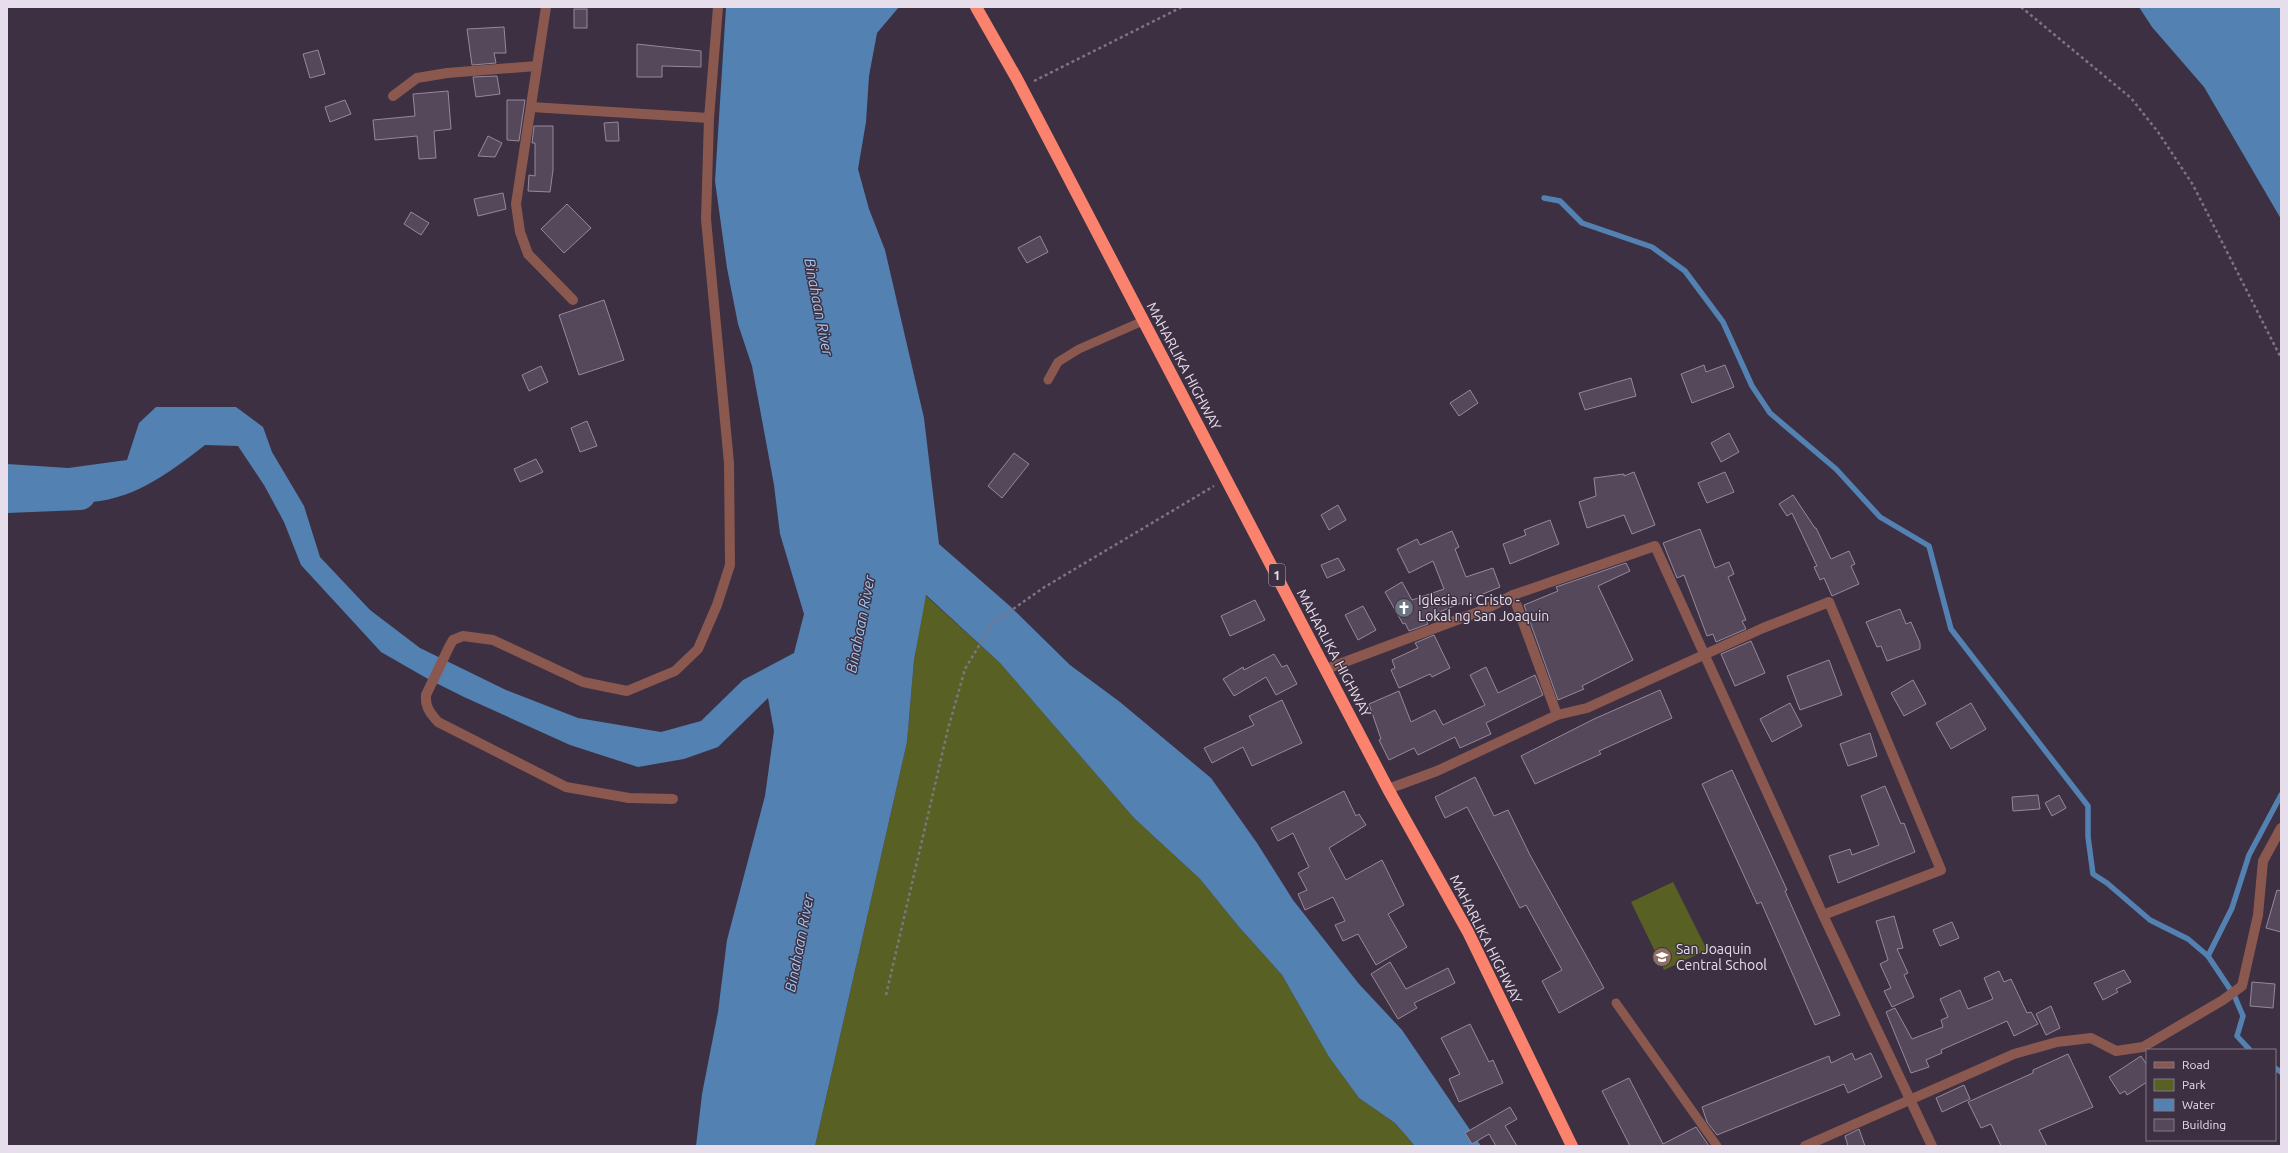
<svg xmlns="http://www.w3.org/2000/svg" width="2288" height="1153" viewBox="0 0 2288 1153" font-family="Ubuntu,sans-serif">
  <style>
    .green { fill: #596024 }
    .water { fill: #5281b2 }
    .lines { fill: none; stroke-linecap: round; stroke-linejoin: round }
    .stream { stroke: #5281b2; stroke-width: 5.5 }
    .river { stroke: #5281b2; stroke-width: 32 }
    .building { fill: #56485b; stroke: #97889d }
    .path { stroke: #7f7483; stroke-width: 2.5; stroke-dasharray: 3 3; stroke-linecap: butt }
    .lane { stroke: #8a584f; stroke-width: 9 }
    .street { stroke: #8a584f; stroke-width: 10 }
    .highway { stroke: #fb826c; stroke-width: 12 }
    .labels { text-anchor: middle; dominant-baseline: central; stroke-width: 3; stroke-linejoin: round; paint-order: stroke }
    .shield { fill: #3d3042; stroke: #b3aab8; stroke-width: 1 }
    .shield-label { font-size: 13px; font-weight: bold; fill: #e6deea }
    .street-label { font-size: 14px; fill: #e6deea; stroke: #3d3042 }
    .poi-label { font-size: 14px; fill: #e6deea; stroke: #3d3042; text-anchor: start }
    .water-label { font-size: 15px; font-style: italic; fill: #a1c8f2; stroke: #3d3042 }
  </style>
  <rect width="100%" height="100%" fill="#3d3042"/>
  <g class="green">
    <path d="M925,595l75,68 134,155 66,61 39,48 43,48 47,82 30,41 36,25 20,23h-600l92,-404 7,-82z"/>
    <path d="M1673,882l34,68 -43,20 -33,-68z"/>
  </g>
  <g class="water">
    <path d="M726,7h173l-22,26 -8,43 -3,46 -8,47 11,40 16,41 39,168 15,126 72,63 59,58 50,37 91,76 46,65 36,57 66,84 43,46 79,116h-66l-20,-23 -36,-25 -30,-41 -47,-82 -43,-48 -39,-48 -66,-61 -134,-155 -74,-68 -12,65 -7,82 -92,404h-119l6,-52 16,-82 9,-72 38,-144 9,-65 -6,-33 -50,49 -34,12 -46,8 -68,-22 -106,-48 -36,-18 -47,-27 -80,-87 -17,-43 -20,-37 -26,-39 -33,-1c-38,30 -80,61 -131,57 -13,-1 -26,-6 -39,-7 -9,-1 -19,0 -28,0v-31l61,4 59,-8 12,-37 17,-16h80l27,20 9,25 32,54 16,51 50,53 50,38 86,42 72,28 83,14 40,-11 42,-41 51,-27 10,-39 -24,-80 -6,-49 -22,-119 -14,-42 -11,-56 -12,-87z"/>
    <path d="M2139,7h142v212l-77,-132 -52,-60z"/>
  </g>
  <g class="lines">
    <g class="stream">
      <path d="M1544,198l16,3 22,22 70,24 33,24 38,51 29,64 18,27 66,56 44,48 49,29 22,83 137,177v31l5,37 14,9 43,37 38,19 20,17 26,39 9,21 -6,20 13,14"/>
      <path d="M2208,956l24,-48 17,-53 32,-60"/>
      <path d="M2275,1068l6,4"/>
    </g>
    <path class="river" d="M7,497l73,-3"/>
  </g>
  <g class="building">
    <rect x="574" y="9" width="13" height="19"/>
    <path d="M504,27l2,26h-12l2,10 -24,2 -5,-36z"/>
    <path d="M637,44l64,7v16l-39,-1v11h-25z"/>
    <path d="M318,50l7,24 -15,4 -7,-24z"/>
    <path d="M497,76l3,18 -24,3 -3,-20z"/>
    <path d="M448,91l3,38 -17,2 2,27 -17,1 -2,-23 -42,4 -2,-20 42,-4 -2,-22z"/>
    <path d="M345,100l6,14 -21,8 -5,-15z"/>
    <path d="M507,100h18l-6,41 -12,-1z"/>
    <path d="M618,122l1,19h-13l-2,-18z"/>
    <path d="M534,126h19v44l-3,22 -22,-1 1,-16 6,1v-33h-3z"/>
    <path d="M488,136l14,7 -7,14 -17,-1z"/>
    <path d="M503,193l3,16 -28,7 -4,-17z"/>
    <path d="M567,204l24,24 -27,25 -23,-24z"/>
    <path d="M411,212l18,11 -8,12 -17,-11z"/>
    <path d="M1040,236l8,16 -21,11 -9,-15z"/>
    <path d="M604,300l20,60 -45,15 -20,-60z"/>
    <path d="M1704,365l2,7 19,-7 9,22 -42,16 -11,-29z"/>
    <path d="M541,366l7,16 -19,9 -7,-16z"/>
    <path d="M1631,378l5,18 -51,14 -6,-17z"/>
    <path d="M1470,390l8,13 -19,13 -9,-13z"/>
    <path d="M587,421l10,25 -17,6 -9,-24z"/>
    <path d="M1729,433l10,19 -18,10 -10,-19z"/>
    <path d="M1014,453l15,11 -27,34 -14,-12z"/>
    <path d="M536,459l7,13 -23,10 -6,-13z"/>
    <path d="M1634,472l21,53 -23,9 -8,-19 -37,13 -8,-26 17,-6 -2,-18 30,-4v2z"/>
    <path d="M1725,472l9,20 -27,11 -9,-20z"/>
    <path d="M1793,495l22,33h1l15,31 18,-8 6,13 -4,2 8,18 -27,12 -8,-18 -4,2 -6,-13 3,-1 -25,-53 -5,3 -8,-12z"/>
    <path d="M1338,505l8,15 -17,10 -8,-15z"/>
    <path d="M1550,520l9,24 -49,20 -7,-20 23,-9 -2,-5z"/>
    <path d="M1700,529l15,39 14,-6 5,12 -6,3 18,43 -4,1 4,8 -30,13 -3,-8 -6,2 -23,-61 -7,3 -14,-35z"/>
    <path d="M1452,531l7,16 -4,2 11,28 27,-9 7,19 -75,31 3,6 -19,7 -4,-8 -2,1 -18,-32 17,-10 10,18 32,-11 -11,-28 -24,12 -12,-24 20,-10 3,6z"/>
    <path d="M1338,558l7,12 -18,8 -6,-13z"/>
    <path d="M1626,563l4,8 -32,15 35,74 -51,26 2,3 -26,11 -34,-95 34,-14 -2,-4z"/>
    <path d="M1255,600l10,20 -35,16 -9,-20z"/>
    <path d="M1363,606l13,24 -18,10 -13,-25z"/>
    <path d="M1900,609l6,15 5,-2 9,21v6l-33,12 -6,-15 -4,1 -11,-25z"/>
    <path d="M1434,635l16,33 -18,9 -2,-3 -31,14 -8,-18 4,-2 -3,-8 26,-12 -3,-5z"/>
    <path d="M1751,641l14,32 -30,13 -14,-32z"/>
    <path d="M1274,654l8,13 5,-2 10,19 -21,11 -10,-18 -32,19 -11,-17 20,-12 1,3z"/>
    <path d="M1829,660l13,35 -42,15 -13,-34z"/>
    <path d="M1486,667l12,26 37,-18 8,20 -57,28 5,11 -31,14 -5,-11 -37,18 -4,-7 -25,12 -10,-20 2,-1 -12,-35 30,-13 12,31 24,-12 8,15 42,-20 -15,-30z"/>
    <path d="M1913,680l13,24 -22,12 -13,-23z"/>
    <path d="M1660,690l12,28 -73,33 2,3 -66,30 -14,-28 73,-37z"/>
    <path d="M1282,700l20,43 -50,23 -9,-19 -31,16 -8,-15 50,-23 -5,-9z"/>
    <path d="M1790,703l12,23 -30,16 -12,-23z"/>
    <path d="M1971,703l15,26 -35,20 -15,-26z"/>
    <path d="M1870,733l7,23 -29,10 -8,-22z"/>
    <path d="M1732,770l55,120 -2,1 55,124 -25,10 -54,-123 -4,2 -55,-120z"/>
    <path d="M1475,777l19,39 14,-6 22,45 74,133 -45,25 -17,-32 20,-11 -36,-65 -6,3 -53,-101 -22,11 -10,-21z"/>
    <path d="M1885,786l16,38 3,-1 11,29 -77,31 -9,-27 21,-7 2,6 27,-10 -18,-49z"/>
    <path d="M1344,791l12,25 3,-2 7,11 -37,23 17,32 36,-20 22,45 -16,9 19,33 -31,18 -18,-31 -15,7 -8,-16 10,-4 -12,-24 -28,13 -7,-16 9,-4 -9,-17 11,-6 -16,-34 -15,8 -7,-13z"/>
    <path d="M2038,795l2,14 -27,2 -1,-14z"/>
    <path d="M2059,795l7,13 -14,8 -7,-13z"/>
    <path d="M2277,890l4,1v41l-15,-4z"/>
    <path d="M1894,916l9,32 -6,1 11,24 -4,2 10,22 -22,10 -8,-16 7,-3 -11,-24 8,-4 -12,-39z"/>
    <path d="M1952,922l7,16 -19,8 -7,-16z"/>
    <path d="M1390,962l16,27 42,-21 7,15 -41,20 3,5 -19,11 -27,-45z"/>
    <path d="M2124,970l7,12 -15,7 2,3 -15,8 -9,-17z"/>
    <path d="M1999,971l5,11 7,-3 16,34 4,-1 7,12 -24,12 -7,-15 -66,29 1,3 -16,7 3,7 -18,6 -25,-61 9,-4 17,31 31,-12 -2,-7 7,-3 -8,-18 20,-9 8,19 25,-10 -9,-21z"/>
    <path d="M2252,982l23,2 -2,24 -23,-2z"/>
    <path d="M2051,1006l9,22 -14,7 -10,-21z"/>
    <path d="M1470,1024l19,38 4,-2 10,23 -44,19 -10,-23 11,-5 -19,-36z"/>
    <path d="M1852,1053l3,7 16,-7 11,24 -34,16 -4,-9 -127,51 -10,-13 -5,-15 127,-51 2,7z"/>
    <path d="M2068,1054l25,53 -54,23 8,16h-46l-10,-22 -10,4 -13,-26 65,-29v-3z"/>
    <path d="M2141,1056l6,9v17l-20,13 -2,-4 -5,3 -11,-17z"/>
    <path d="M1629,1078l34,66 33,-17 13,19h-79l-28,-55z"/>
    <path d="M1964,1085l6,14 -28,13 -6,-14z"/>
    <path d="M1510,1107l7,12 -12,7 12,20h-21l-7,-12 -17,10 -7,-11z"/>
    <path d="M1859,1129l6,17h-17l-3,-10z"/>
  </g>
  <g class="lines">
    <g class="path">
      <path d="M2021,7l110,91 27,34 35,53 88,173"/>
      <path d="M1034,81l148,-74"/>
      <path d="M886,995l62,-266 17,-60 27,-45 51,-36 171,-102"/>
    </g>
    <g class="lane">
      <path d="M1048,380l10,-18 21,-13 64,-28"/>
      <path d="M1616,1003l101,143"/>
    </g>
    <g class="street">
      <path d="M546,7l-30,197 4,28 8,22 45,46"/>
      <path d="M393,96l24,-18 30,-5 90,-7"/>
      <path d="M531,107l178,11"/>
      <path d="M1513,595l44,120"/>
      <path d="M1326,669l160,-60 27,-14 142,-49 168,369 109,231"/>
      <path d="M1388,789l49,-18 120,-56 30,-7 176,-80 66,-26 112,268 -118,45"/>
      <path d="M673,799l-44,-1 -63,-11 -128,-65c-8,-9 -13,-15 -12,-27l23,-48 4,-7 10,-4 30,4 90,42 44,9 48,-20 23,-22 19,-44 13,-40 -1,-102 -23,-244 3,-101 9,-111"/>
      <path d="M1805,1146l209,-92 43,-12 34,-4 25,13 27,-4 80,-47 19,-14 16,-71 5,-54 18,-33"/>
    </g>
    <path class="highway" d="M976,7l41,72 371,710 80,143 104,214"/>
  </g>
  <defs>
    <g id="church-disc" transform="scale(1)"><circle r="9.5" fill="#6b7280" stroke="#3d3042"/><path d="M-1.2-6h2.4v3.5h3.3v2.4h-3.3V6h-2.4V-.1h-3.3v-2.4h3.3Z" fill="#fff"/></g>
    <g id="school-disc" transform="scale(1)"><circle r="9.5" fill="#8d6e63" stroke="#3d3042"/><path d="M0-5L7-2L0 1L-7-2ZM-4 1L0 2.5L4 1V4Q0 6-4 4Z" fill="#fff"/></g>
  </defs>
  <g fill-rule="evenodd">
    <use href="#church-disc" x="1404" y="608"/>
    <use href="#school-disc" x="1662" y="957"/>
  </g>
  <g class="labels">
    <rect class="shield" x="1269" y="564" width="16" height="22" rx="3"/>
    <g class="shield-label">
      <text x="1277" y="575">1</text>
    </g>
    <g class="street-label">
      <text transform="translate(1184 366) rotate(62)">MAHARLIKA HIGHWAY</text>
      <text transform="translate(1334 653) rotate(62)">MAHARLIKA HIGHWAY</text>
      <text transform="translate(1486 939) rotate(63)">MAHARLIKA HIGHWAY</text>
    </g>
    <g class="poi-label">
      <text x="1418" y="600">Iglesia ni Cristo -<tspan x="1418" dy="16">Lokal ng San Joaquin</tspan></text>
      <text x="1676" y="949">San Joaquin<tspan x="1676" dy="16">Central School</tspan></text>
    </g>
    <g class="water-label">
      <text transform="translate(819 307) rotate(79)">Binahaan River</text>
      <text transform="translate(860 624) rotate(-79)">Binahaan River</text>
      <text transform="translate(799 943) rotate(-79)">Binahaan River</text>
    </g>
  </g>
  <rect width="2288" height="1153" fill="none" stroke="#e6deea" stroke-width="16"/>
  <rect x="2146" y="1049" width="130" height="92" fill="#3d3042" stroke="#817685"/>
  <rect x="2154" y="1062" width="20" height="6" fill="#8a584f" stroke="#817685"/>
  <text x="2182" y="1069" font-size="12" fill="#e6deea">Road</text>
  <rect x="2154" y="1079" width="20" height="12" fill="#596024" stroke="#817685"/>
  <text x="2182" y="1089" font-size="12" fill="#e6deea">Park</text>
  <rect x="2154" y="1099" width="20" height="12" fill="#5281b2" stroke="#817685"/>
  <text x="2182" y="1109" font-size="12" fill="#e6deea">Water</text>
  <rect x="2154" y="1119" width="20" height="12" fill="#56485b" stroke="#817685"/>
  <text x="2182" y="1129" font-size="12" fill="#e6deea">Building</text>
</svg>
